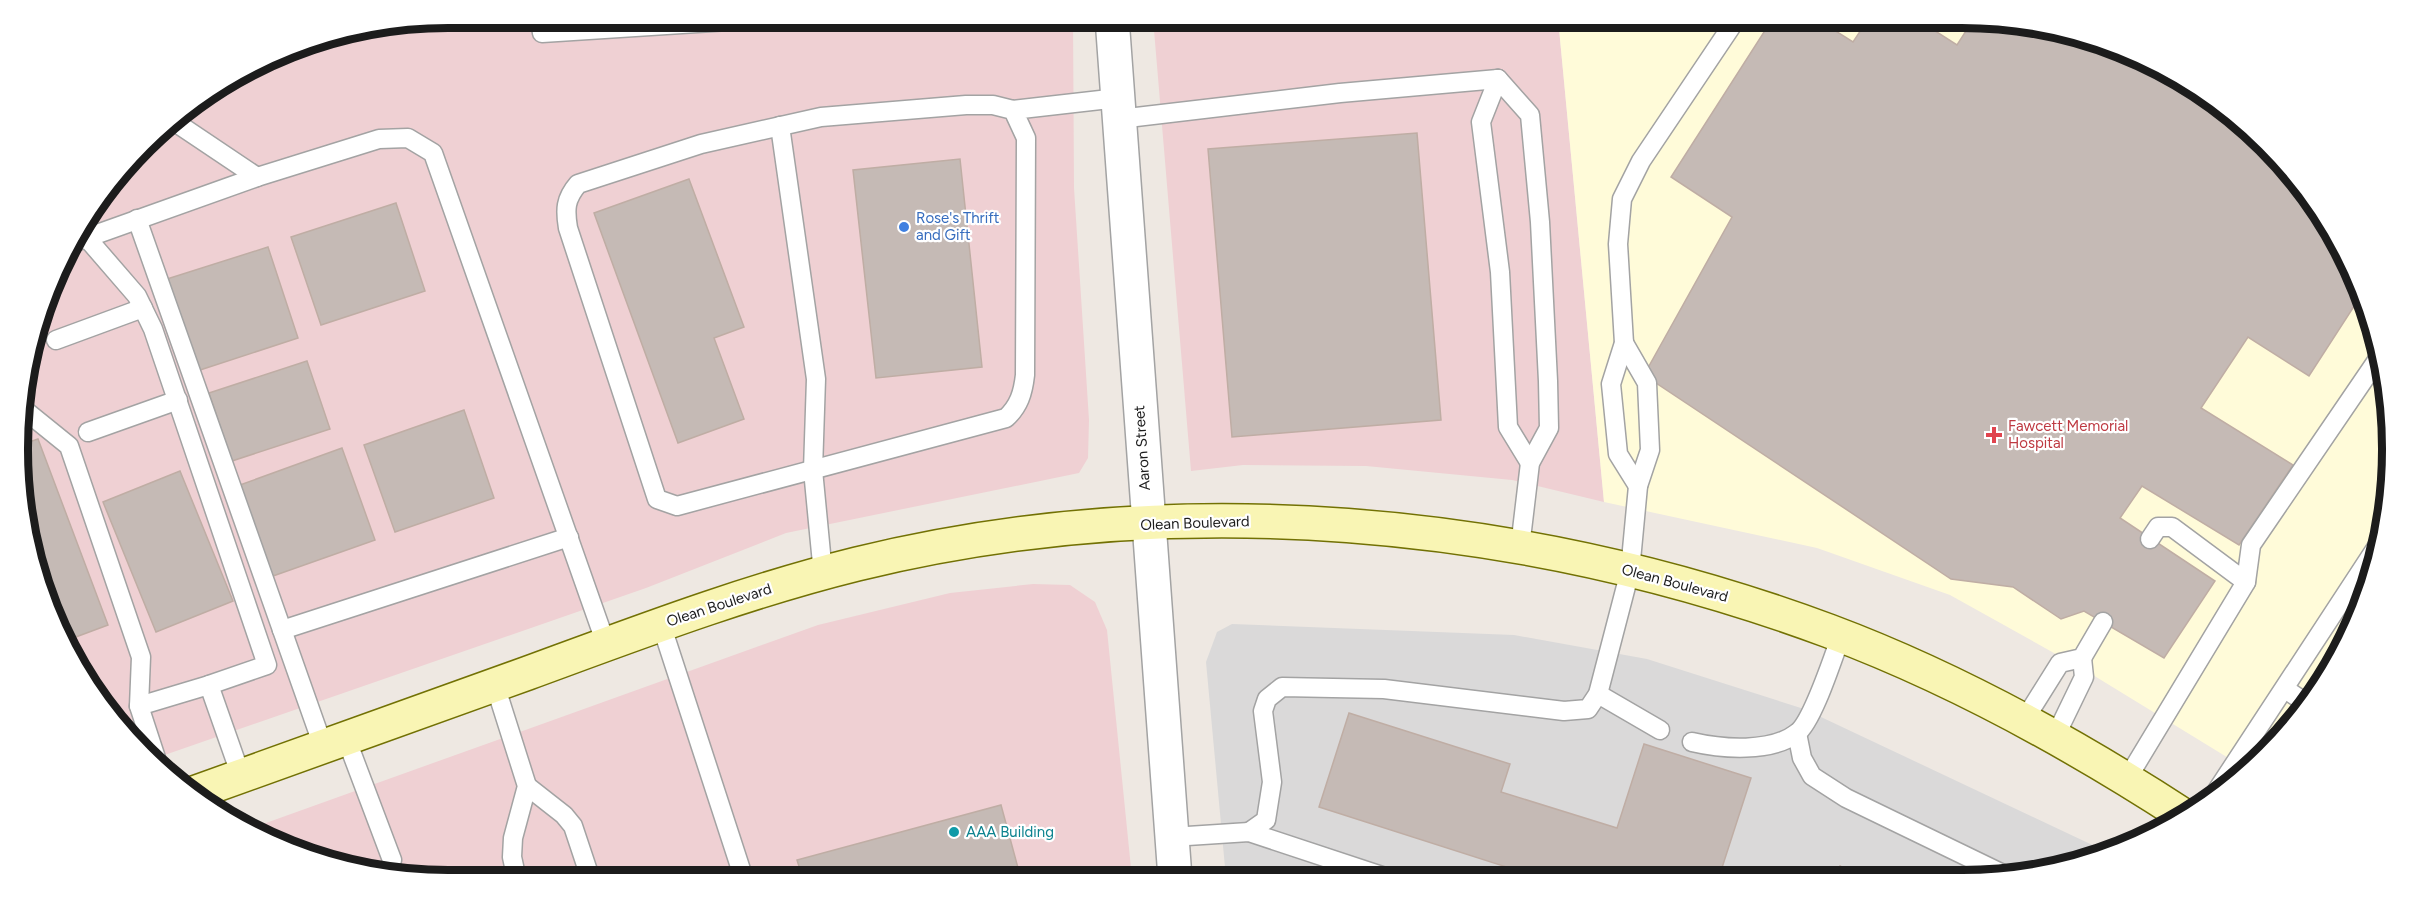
<svg xmlns="http://www.w3.org/2000/svg" width="2410" height="898" viewBox="0 0 2410 898" font-family="Figtree,sans-serif">
  <style>
    .residential { fill: #dad9d9 }
    .commercial { fill: #efd0d3 }
    .education { fill: #fffbd9 }
    .building { fill: #c5bab5; stroke: #bfada4; stroke-width: 1.5 }
    .lines { fill: none; stroke-linecap: round; stroke-linejoin: round }
    .lane-casing { stroke: #a3a3a3; stroke-width: 21 }
    .street-casing { stroke: #a3a3a3; stroke-width: 36 }
    .secondary-casing { stroke: #727104; stroke-width: 36 }
    .lane { stroke: #fff; stroke-width: 18 }
    .street { stroke: #fff; stroke-width: 33 }
    .secondary { stroke: #f9f5b4; stroke-width: 33 }
    .shop-dot { fill: #3f7fe0; stroke: #fff; stroke-width: 2 }
    .health-dot { fill: #e0444e; stroke: #fff; stroke-width: 2 }
    .culture-dot { fill: #0f9aa8; stroke: #fff; stroke-width: 2 }
    .labels { text-anchor: middle; dominant-baseline: central; stroke-width: 4.5; stroke-linejoin: round; paint-order: stroke }
    .shop-label { font-size: 15px; fill: #366cbe; stroke: #fff; text-anchor: start }
    .health-label { font-size: 15px; fill: #be3a42; stroke: #fff; text-anchor: start }
    .street-label { font-size: 15px; fill: #1c1c1c; stroke: #fff }
    .culture-label { font-size: 15px; fill: #0d838f; stroke: #fff; text-anchor: start }
    .rim { fill: none; stroke: #1c1c1c; stroke-width: 8 }
  </style>
  <rect width="100%" height="100%" fill="#eee8e2"/>
  <path class="residential" d="M1232,624l282,11 133,24 157,50 299,141 -85,26 -792,2 -20,-216 11,-30z"/>
  <g class="commercial">
    <path d="M449,18h624l1,170 15,232 -1,38 -9,15 -293,60 -140,55 -490,170 -66,-70 -39,-74 -25,-81 -4,-141 19,-81 35,-77 89,-109 69,-49 76,-35z"/>
    <path d="M1153,18h405l46,484 -92,-22 -146,-14 -123,-1 -52,6z"/>
    <path d="M1033,584l37,1 25,17 12,28 25,248 -683,2 -112,-15 -88,-36 569,-204 132,-32z"/>
  </g>
  <path class="education" d="M1558,18h403l112,15 79,30 72,44 61,58 49,69 35,77 19,82 3,85 -14,83 -57,127 -72,82 -160,-98 -138,-77 -133,-47 -213,-46z"/>
  <g class="building">
    <path d="M1773,18h42l38,24 16,-24h46l42,27 16,-25 100,13 79,30 72,44 61,58 49,69 28,60 -53,82 -61,-39 -47,71 92,57 -54,80 -97,-59 -22,32 95,63 -51,77 -80,-47 -23,8 -48,-32 -62,-8 -307,-204 88,-158 -61,-40z"/>
    <path d="M1417,133l24,287 -209,17 -24,-288z"/>
    <path d="M960,159l22,208 -106,11 -23,-208z"/>
    <path d="M689,179l55,148 -30,11 30,81 -66,24 -84,-230z"/>
    <path d="M396,203l29,88 -104,34 -30,-88z"/>
    <path d="M268,247l30,91 -101,33 -30,-92z"/>
    <path d="M307,361l23,68 -98,32 -23,-68z"/>
    <path d="M464,410l30,88 -99,34 -31,-87z"/>
    <path d="M38,439l70,186 -43,16 -14,-27 -25,-81 -3,-89z"/>
    <path d="M342,448l33,92 -102,36 -33,-91z"/>
    <path d="M180,471l53,130 -77,31 -53,-130z"/>
    <path d="M1349,713l161,51 -9,28 116,36 27,-84 107,34 -32,99h-181l-219,-70z"/>
    <path d="M1001,805l20,74h-218l-6,-19z"/>
    <path d="M1840,866l21,11h-26z"/>
  </g>
  <g class="lines">
    <g class="lane-casing">
      <g id="lane">
        <path d="M540,18l2,15 233,-15"/>
        <path d="M1498,79l32,36 10,107 8,159 1,47 -19,35 -10,84"/>
        <path d="M1498,79l-17,43 19,150 8,155 22,36"/>
        <path d="M1013,110l13,28 -1,237c-2,18 -6,31 -19,43l-329,88 -20,-7 -89,-271c-3,-18 -3,-29 10,-44l123,-40 120,-27 145,-12h27l20,5 105,-12"/>
        <path d="M1119,119l221,-26 158,-14"/>
        <path d="M172,120l85,57"/>
        <path d="M780,126l36,253 -3,91 10,104"/>
        <path d="M137,219l186,527"/>
        <path d="M86,237l51,59 16,33 114,336 -58,20"/>
        <path d="M72,243l185,-66 122,-38 29,-1 25,15 173,491"/>
        <path d="M56,340l87,-32"/>
        <path d="M22,408l47,38 72,211 -2,49 17,52"/>
        <path d="M88,432l90,-32"/>
        <path d="M1638,486l-20,-32 -7,-70 13,-41 -6,-99 4,-45 19,-38 96,-143"/>
        <path d="M2150,539l8,-12h14l74,55"/>
        <path d="M661,624l83,255"/>
        <path d="M282,630l287,-93"/>
        <path d="M495,685l32,101 -14,52 -1,19 5,23"/>
        <path d="M2285,689l21,14"/>
        <path d="M1598,694l62,36"/>
        <path d="M139,706l70,-21 32,91"/>
        <path d="M2023,722l37,-59 22,-5 21,-36"/>
        <path d="M1797,733l5,25 10,18 34,22 161,78"/>
        <path d="M346,738l46,122"/>
        <path d="M2054,739l30,-62 -2,-19"/>
        <path d="M1692,742c30,7 79,11 105,-9 16,-12 36,-76 44,-97"/>
        <path d="M2127,779l119,-197 5,-37 129,-189"/>
        <path d="M527,786l37,29 9,11 18,54"/>
        <path d="M2216,792l164,-250"/>
        <path d="M1249,832l17,-12 6,-38 -9,-71 4,-12 15,-12 102,2 180,22 24,-2 10,-15 32,-123 8,-85 12,-36 -3,-67 -23,-40"/>
        <path d="M1172,837l77,-5 139,46"/>
      </g>
    </g>
    <g class="street-casing">
      <path id="street" d="M1112,18l63,860"/>
    </g>
    <g class="secondary-casing">
      <path id="secondary" d="M191,794c112,-41 225,-80 337,-121 109,-40 216,-81 329,-109 319,-78 665,-47 972,67 123,46 243,112 354,184"/>
    </g>
    <use href="#lane" class="lane"/>
    <use href="#street" class="street"/>
    <use href="#secondary" class="secondary"/>
  </g>
  <circle class="shop-dot" cx="904" cy="227" r="6"/>
  <path class="health-dot" d="M1991 426h6v6h6v6h-6v6h-6v-6h-6v-6h6z"/>
  <circle class="culture-dot" cx="954" cy="832" r="6"/>
  <g class="labels">
    <g class="shop-label">
      <text x="916" y="218">Rose's Thrift<tspan x="916" dy="17">and Gift</tspan></text>
    </g>
    <g class="health-label">
      <text x="2008" y="426">Fawcett Memorial<tspan x="2008" dy="17">Hospital</tspan></text>
    </g>
    <g class="street-label">
      <text transform="translate(1142 448) rotate(-94)">Aaron Street</text>
      <text transform="translate(1195 523) rotate(-2)">Olean Boulevard</text>
      <text transform="translate(1675 583) rotate(15)">Olean Boulevard</text>
      <text transform="translate(719 605) rotate(-18)">Olean Boulevard</text>
    </g>
    <g class="culture-label">
      <text x="966" y="832">AAA Building</text>
    </g>
  </g>
  <path d="M0 0H2410V898H0ZM448 28H1962A420 420 0 0 1 2382 448V450A420 420 0 0 1 1962 870H448A420 420 0 0 1 28 450V448A420 420 0 0 1 448 28Z" fill="#fff" fill-rule="evenodd"/>
  <path class="rim" d="M448 28H1962A420 420 0 0 1 2382 448V450A420 420 0 0 1 1962 870H448A420 420 0 0 1 28 450V448A420 420 0 0 1 448 28Z"/>
</svg>
